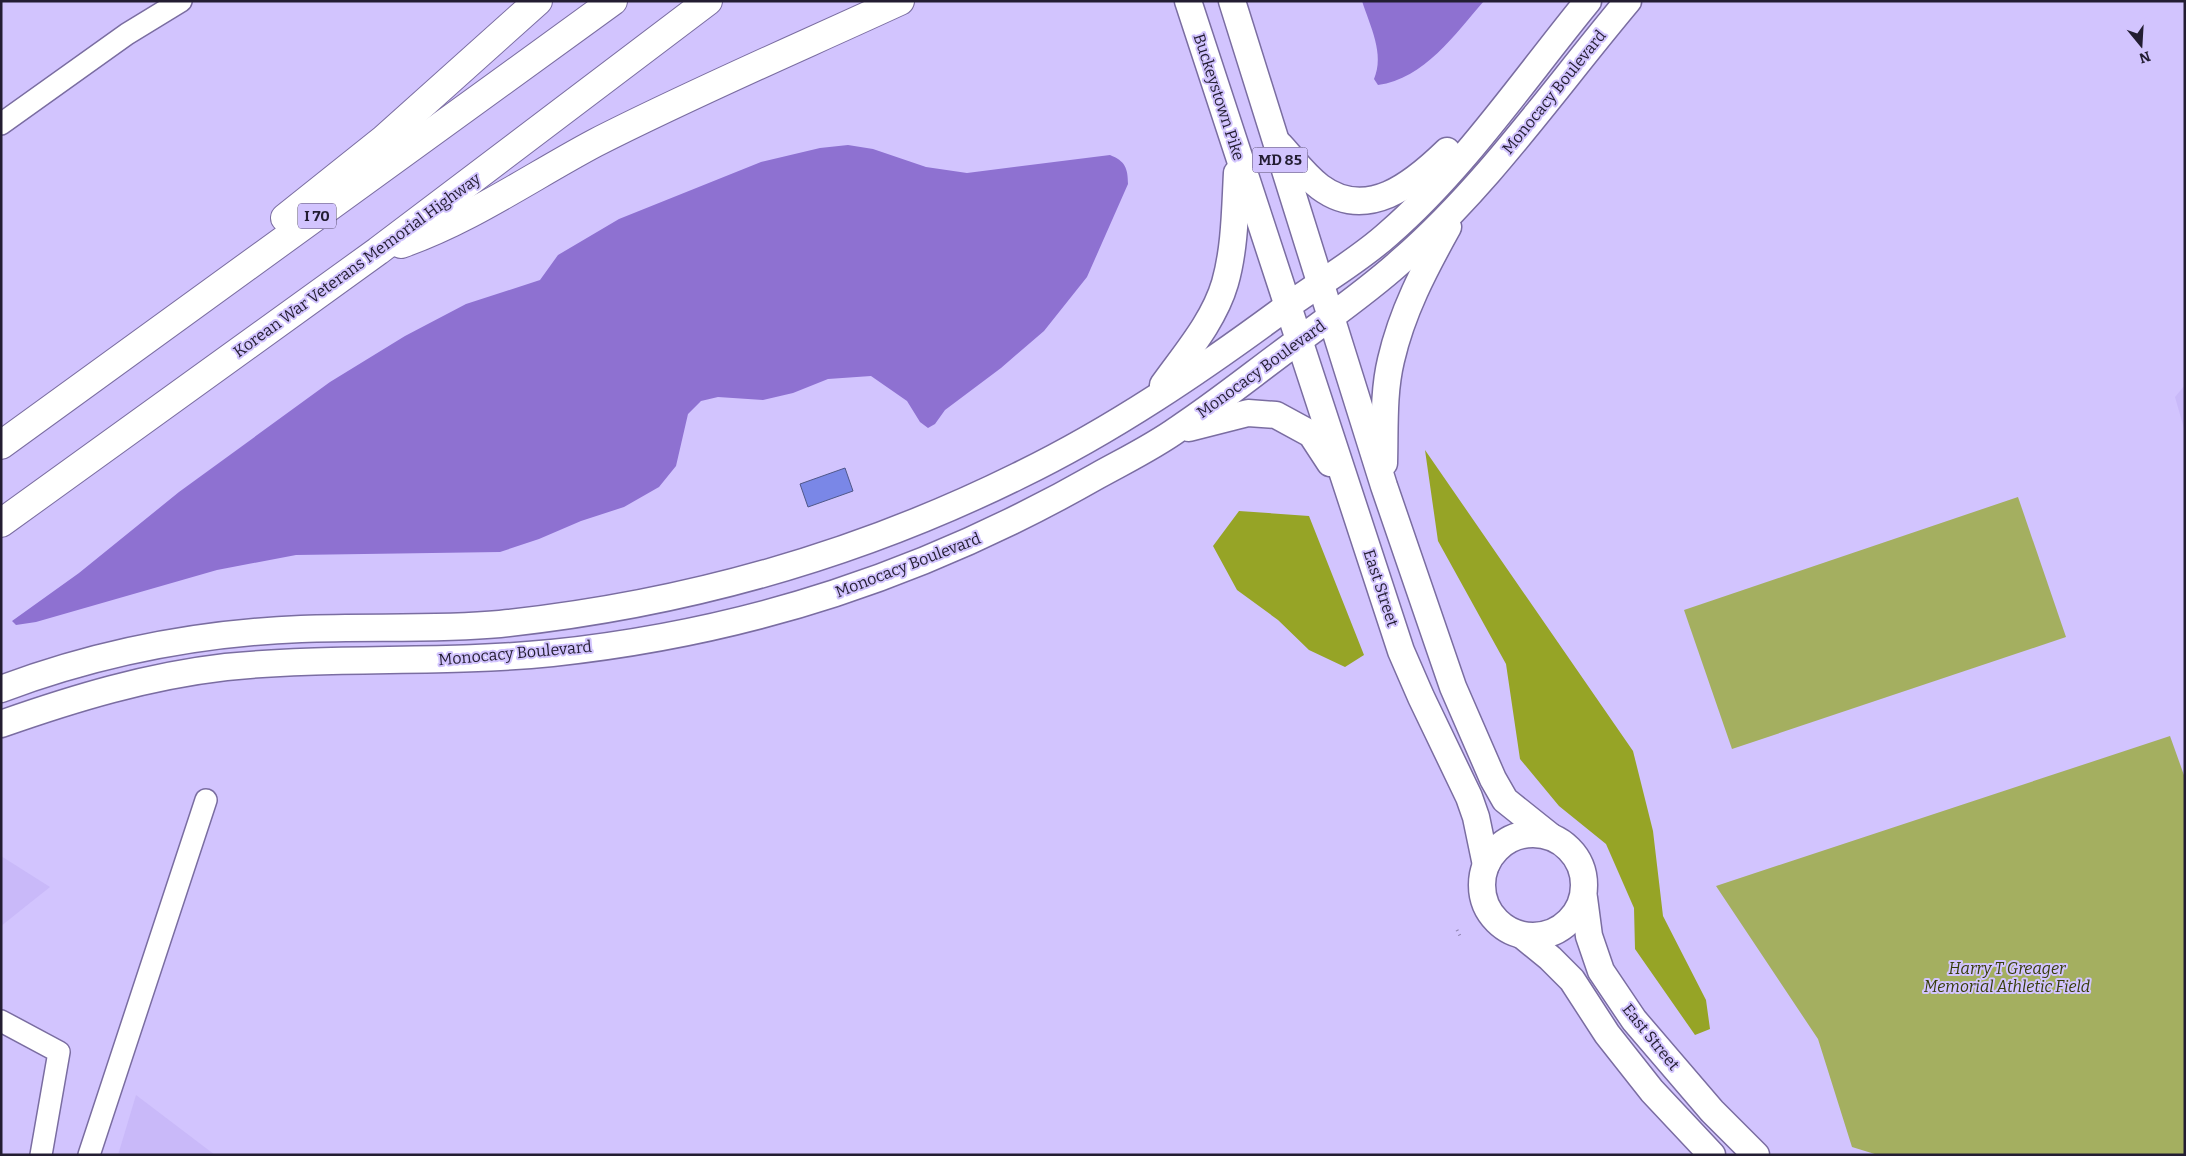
<svg xmlns="http://www.w3.org/2000/svg" width="2186" height="1156" viewBox="0 0 2186 1156" font-family="Bitter,serif">
  <style>
    .built { fill: #c9b9f9 }
    .green { fill: #a4af60 }
    .forest { fill: #96a426 }
    .water { fill: #8e71d1 }
    .building { fill: #7a87e7; stroke: #4f5789 }
    .lines { fill: none; stroke-linecap: round; stroke-linejoin: round }
    .minor-casing { stroke: #7a6da1; stroke-width: 24 }
    .major-casing { stroke: #7a6da1; stroke-width: 29 }
    .highway-casing { stroke: #7a6da1; stroke-width: 30 }
    .path { stroke: #8c81ac; stroke-width: 3; stroke-dasharray: 1 4; stroke-linecap: butt }
    .minor { stroke: #fff; stroke-width: 21 }
    .major { stroke: #fff; stroke-width: 26 }
    .highway { stroke: #fff; stroke-width: 28 }
    .labels { text-anchor: middle; dominant-baseline: central; stroke-width: 4; stroke-linejoin: round; paint-order: stroke }
    .shield { fill: #d2c4fe; stroke: #584f6f; stroke-width: 1 }
    .shield-label { font-size: 15px; font-weight: bold; fill: #231d32 }
    .street-label { font-size: 16px; fill: #231d32; stroke: #d2c4fe }
    .park-label { font-size: 16px; font-style: italic; fill: #363c0a; stroke: #d2c4fe }
  </style>
  <rect width="100%" height="100%" fill="#d2c4fe"/>
  <g class="built">
    <path d="M2185,385v47l-10,-35z"/>
    <path d="M1,856l49,31 -49,39z"/>
    <path d="M136,1095l79,60h-97z"/>
  </g>
  <g class="green">
    <path d="M2018,497l48,140 -334,112 -48,-139z"/>
    <path d="M2170,736l15,42v377h-307l-26,-8 -34,-108 -102,-153z"/>
  </g>
  <g class="forest">
    <path d="M1425,450l208,301 20,80 10,85 43,84 4,29 -15,6 -60,-86 -1,-41 -28,-64 -47,-38 -39,-47 -14,-95 -68,-123z"/>
    <path d="M1239,511l70,5 55,139 -19,12 -36,-17 -31,-30 -41,-30 -24,-44z"/>
  </g>
  <g class="water">
    <path d="M1362,1h122c-29,33 -60,78 -106,84l-4,-6c11,-25 -4,-53 -12,-78z"/>
    <path d="M848,145l25,4 53,18 41,6 143,-18c15,6 18,13 18,29l-41,93 -43,54 -43,37 -56,42 -10,14 -7,4 -8,-6 -13,-21 -36,-25 -43,3 -35,14 -30,7 -45,-3 -17,4 -13,13 -12,52 -17,21 -35,20 -43,14 -42,18 -39,13 -204,3 -79,15 -181,52 -20,3 -4,-4 67,-48 100,-81 151,-110 75,-46 61,-32 74,-24 18,-25 61,-36 142,-57 59,-14z"/>
  </g>
  <path class="building" d="M845,468l8,23 -45,16 -8,-23z"/>
  <g class="lines">
    <g class="minor-casing">
      <g id="minor">
        <path d="M1,124l126,-90 54,-33"/>
        <path d="M1,1021l58,31 -18,103"/>
        <path d="M89,1155l117,-355"/>
      </g>
    </g>
    <g class="major-casing">
      <g id="major">
        <path d="M1188,1l213,650 20,46 48,100 7,20 10,48"/>
        <path d="M1232,1l152,485 69,201 40,92 12,21 45,36"/>
        <path d="M1280,145c13,14 24,30 40,42 47,35 93,-3 127,-36"/>
        <path d="M1163,385c22,-31 51,-64 62,-102 10,-35 10,-74 12,-110"/>
        <path d="M1189,428l59,-15 28,2 35,19 19,29"/>
        <path d="M1384,463c1,-34 -1,-70 7,-103 11,-48 33,-90 57,-133"/>
        <path d="M1,689c96,-36 198,-56 300,-60 66,-3 133,1 199,-5 181,-19 354,-67 518,-148 95,-46 183,-106 267,-168 34,-25 72,-46 103,-74 76,-66 136,-155 200,-233"/>
        <path d="M1,724c74,-26 147,-48 225,-57 109,-11 218,-3 326,-14 198,-21 373,-79 545,-177 27,-15 56,-29 81,-47 41,-27 80,-59 120,-88 35,-26 71,-51 103,-80 87,-76 153,-172 227,-260"/>
        <circle cx="1533" cy="885" r="51"/>
        <path d="M1584,898l5,38 12,35 33,49 78,91 44,44"/>
        <path d="M1523,936l27,22 22,22 35,54 45,57 60,64"/>
      </g>
    </g>
    <g class="highway-casing">
      <g id="highway">
        <path d="M285,218l99,-79 154,-138"/>
        <path d="M401,244c69,-24 130,-67 194,-101 100,-51 203,-95 305,-142"/>
        <path d="M1,445l612,-444"/>
        <path d="M1,523l377,-272 330,-250"/>
      </g>
    </g>
    <path class="path" d="M1457,930l3,6"/>
    <use href="#minor" class="minor"/>
    <use href="#major" class="major"/>
    <use href="#highway" class="highway"/>
  </g>
  <g class="labels">
    <g class="shield">
      <rect x="1252.5" y="147.5" width="55" height="25" rx="4"/>
      <rect x="298" y="203.5" width="38" height="25" rx="4"/>
    </g>
    <g class="shield-label">
      <text x="1280" y="160">MD 85</text>
      <text x="317" y="216">I 70</text>
    </g>
    <g class="street-label">
      <text transform="translate(1554 92) rotate(-51)">Monocacy Boulevard</text>
      <text transform="translate(1219 97) rotate(72)">Buckeystown Pike</text>
      <text transform="translate(357 265) rotate(-36)">Korean War Veterans Memorial Highway</text>
      <text transform="translate(1261 369) rotate(-36)">Monocacy Boulevard</text>
      <text transform="translate(908 565) rotate(-21)">Monocacy Boulevard</text>
      <text transform="translate(1381 588) rotate(72)">East Street</text>
      <text transform="translate(515 653) rotate(-5)">Monocacy Boulevard</text>
      <text transform="translate(1651 1037) rotate(51)">East Street</text>
    </g>
    <g class="park-label">
      <text x="2007" y="968">Harry T Greager<tspan x="2007" dy="18">Memorial Athletic Field</tspan></text>
    </g>
  </g>
  <rect width="2186" height="1156" fill="none" stroke="#231d32" stroke-width="5"/>
  <g transform="translate(2141 45) rotate(162)" stroke="#d2c4fe" stroke-width="4" paint-order="stroke">
  <path d="M0-4L9 19L0 12L-9 19Z" fill="#231d32"/>
  <text y="-8" font-size="14" font-weight="bold" text-anchor="middle" fill="#231d32">N</text>
  </g>
</svg>
